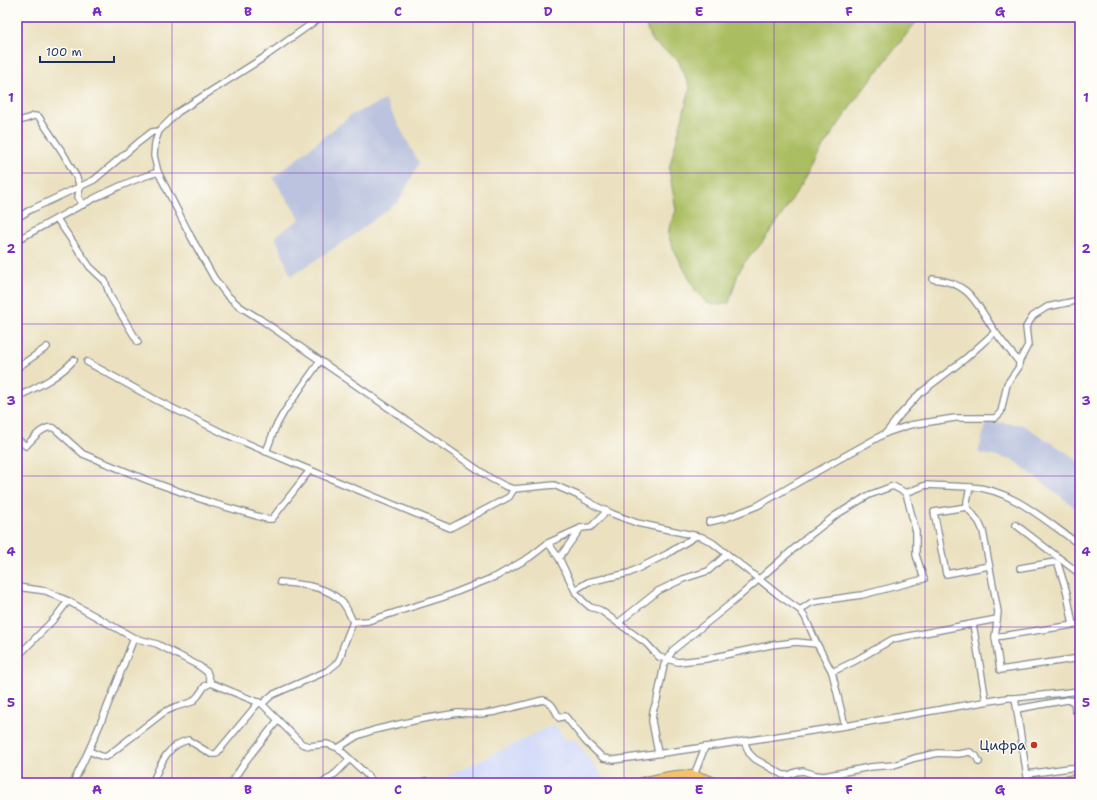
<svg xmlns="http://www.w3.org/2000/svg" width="1097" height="800" viewBox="0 0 1097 800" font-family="'Shantell Sans',sans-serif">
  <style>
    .built { fill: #d1d9f9 }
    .industrial { fill: #bbc3de }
    .green { fill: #aabd61; stroke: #627660 }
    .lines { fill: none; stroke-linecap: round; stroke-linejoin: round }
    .minor-casing { stroke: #83888f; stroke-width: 8 }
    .highway-casing { stroke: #83888f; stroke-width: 10 }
    .minor { stroke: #fff; stroke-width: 5.5 }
    .highway { stroke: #f2c36a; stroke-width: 8 }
    .grid { fill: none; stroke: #7b2cbf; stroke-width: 1; stroke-opacity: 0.55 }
    .poi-dot { fill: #c8321e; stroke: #fdfcf7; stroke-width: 1.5 }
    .labels { text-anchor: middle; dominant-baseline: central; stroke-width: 3; stroke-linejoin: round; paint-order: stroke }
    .poi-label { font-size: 14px; fill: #1b2f5e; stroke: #fdfcf7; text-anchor: end }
    .neatline { fill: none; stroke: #7b2cbf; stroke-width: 1.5 }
    .grid-label { font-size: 13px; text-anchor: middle; font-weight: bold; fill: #7b2cbf }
  </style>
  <rect width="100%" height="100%" fill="#fdfcf7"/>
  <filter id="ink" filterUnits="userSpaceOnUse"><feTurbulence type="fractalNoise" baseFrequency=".025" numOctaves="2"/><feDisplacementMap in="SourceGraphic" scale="8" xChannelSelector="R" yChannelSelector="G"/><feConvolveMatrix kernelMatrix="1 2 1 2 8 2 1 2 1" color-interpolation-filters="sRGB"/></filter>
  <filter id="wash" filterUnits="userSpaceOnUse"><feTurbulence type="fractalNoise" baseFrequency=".012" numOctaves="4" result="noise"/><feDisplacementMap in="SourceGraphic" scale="16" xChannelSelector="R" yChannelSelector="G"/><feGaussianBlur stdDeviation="0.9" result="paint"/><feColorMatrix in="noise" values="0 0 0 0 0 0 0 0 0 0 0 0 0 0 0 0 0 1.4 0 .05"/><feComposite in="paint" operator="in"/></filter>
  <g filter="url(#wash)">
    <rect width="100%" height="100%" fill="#ebe1c0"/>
    <path class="built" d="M554,724l13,17 7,-3 34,45h-174z"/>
    <g class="industrial">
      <path d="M385,100l34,63 -20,38 -48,36 -60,39 -16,-40 25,-17 -27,-41 78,-63z"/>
      <path d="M987,421l36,4 46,29 11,10v47l-67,-51 -35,-7z"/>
    </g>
    <path class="green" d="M648,17h272l-65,83 -10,15 -22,32 -16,28 -27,43 -19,26 -17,19 -6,11 -9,29 -10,2 -12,-2 -11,-12 -22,-41 -6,-15 2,-11 6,-13 -7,-42 21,-81 -12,-28 -27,-20 -6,-17z"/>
  </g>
  <g filter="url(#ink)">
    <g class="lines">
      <g class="minor-casing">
        <g id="minor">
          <path d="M321,17l-58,41 -85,54 -19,19 -4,12 -1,13 4,16 33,65 23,41 12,16 13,12 21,13 230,159 15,8 9,3 40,-4 23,10 19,11 17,8 24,9 65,14 11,6 67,53 20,14 5,7 12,27 15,28 13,54"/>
          <path d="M17,122l17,-6 5,1 24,36 14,25 3,9 -2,10 5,8"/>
          <path d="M17,218l13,-8 64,-30 45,-38 13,-10 7,-1"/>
          <path d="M57,219l33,48 15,14 5,15 28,46"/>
          <path d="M17,240c46,-24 91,-53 141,-68"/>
          <path d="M933,279c38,4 42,23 61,51 8,12 17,22 25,32"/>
          <path d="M87,362l71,39 67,33 68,29 157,65 59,-31 5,-8"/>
          <path d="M17,368l30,-21"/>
          <path d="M17,397c20,-10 42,-20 57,-37"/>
          <path d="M886,433l14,-18 19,-21 47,-36 29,-26"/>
          <path d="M17,439l9,7c7,-7 17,-21 28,-18l29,26 64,26 65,23 55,16h5l38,-49"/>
          <path d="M266,452l9,-24 9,-16 36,-51"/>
          <path d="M967,507l-33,5 12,62 43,-8"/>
          <path d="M607,511l-16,16 -10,1 -22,30 17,35 7,8 7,6 10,3 46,33 13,14 19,5 28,-3 65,-14 25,-3 21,2"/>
          <path d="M709,522l17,-4 31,-12 50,-29 79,-44 24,-8 45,-7h40l6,-6 6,-28 12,-17v-5l9,-17 -2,-18 7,-11 14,-9 33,-7"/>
          <path d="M1016,525l64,49"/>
          <path d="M548,543l33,-15"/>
          <path d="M1020,568l35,-6 3,2 9,29 6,32"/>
          <path d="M280,582c21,3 46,3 62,20 5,5 8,14 11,20"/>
          <path d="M17,587l29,4 22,10 -13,17 -38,39"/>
          <path d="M575,590l13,-8 41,-9 38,-19 29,-18"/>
          <path d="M68,601l66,37 23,6 42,22 8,6 4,11"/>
          <path d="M800,610l12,-8 50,-7 62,-16 -8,-24v-23l-10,-39"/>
          <path d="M618,623l40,-32 25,-12 25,-8 19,-17"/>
          <path d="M973,624l13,77"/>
          <path d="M1080,624l-85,13 5,33 80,-12"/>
          <path d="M995,637l3,-25 -15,-81 -4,-9 -12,-15v-6l3,-14c41,1 78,36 110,58"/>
          <path d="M832,672l21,-10 40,-23 104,-20"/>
          <path d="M262,704l10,-9 55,-24 11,-9 3,-6 2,-9 10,-25 15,-1 76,-24 53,-21 33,-19 18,-14 11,15"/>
          <path d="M1017,709l50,-9 7,1 1,9"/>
          <path d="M744,741l5,12 6,6 28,16h6l7,-3 7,-1 13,4 8,1 46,-9 24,-2 21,-7 23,-5 20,1 12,-2 6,4 3,6"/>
          <path d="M338,748l19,-12 17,-6 30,-7 18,-4 36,-6 22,1 15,-2 48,-12c9,2 12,10 16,18l6,-2 21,26 17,16 11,2 91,-13"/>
          <path d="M89,751l12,5 5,1 58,-45 11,-5 17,-5 6,-6 7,-10 6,-3 51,21 40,40 7,2 18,-2 11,4 26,24 10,11"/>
          <path d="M658,753l-6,-32 1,-10 4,-11 7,-35 9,-15 61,-49 71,-62 31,-24 33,-20 24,-9 13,7 20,-8 44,2"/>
          <path d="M1027,774l42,-6h6l5,3"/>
          <path d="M694,775l11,-28 140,-21 162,-28h8"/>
          <path d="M17,778l4,5"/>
          <path d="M73,783c24,-47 42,-96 61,-145"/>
          <path d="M152,783c9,-19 14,-37 36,-43l23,14h5l43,-52"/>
          <path d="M231,783l14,-21 33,-42"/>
          <path d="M323,783l13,-10 14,-14"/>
          <path d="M421,783l4,-2"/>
          <path d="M1028,783l-13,-85 65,-7"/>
        </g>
      </g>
      <g class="highway-casing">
        <g id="highway">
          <path d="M638,783c29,-7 50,-15 78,0"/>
          <path d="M1051,783l29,-5"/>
        </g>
      </g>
      <use href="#minor" class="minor"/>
      <use href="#highway" class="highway"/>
    </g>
  </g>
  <path class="grid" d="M172,17v766M323,17v766M473,17v766M624,17v766M774,17v766M925,17v766M17,173h1063M17,324h1063M17,476h1063M17,627h1063"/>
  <circle class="poi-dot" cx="1034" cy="745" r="4"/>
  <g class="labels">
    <g class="poi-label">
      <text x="1026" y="745">Цифра</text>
    </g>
  </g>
  <rect width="1097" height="800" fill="none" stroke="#fdfcf7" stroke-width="44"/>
  <path d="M40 56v6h74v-6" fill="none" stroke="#1b2f5e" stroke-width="2"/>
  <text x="46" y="56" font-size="12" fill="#1b2f5e" stroke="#fdfcf7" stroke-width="3" paint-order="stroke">100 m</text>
  <rect x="22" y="22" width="1053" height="756" class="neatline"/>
  <g class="grid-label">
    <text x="97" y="16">A</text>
    <text x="248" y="16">B</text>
    <text x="398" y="16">C</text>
    <text x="548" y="16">D</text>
    <text x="699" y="16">E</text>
    <text x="849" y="16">F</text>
    <text x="1000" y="16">G</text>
    <text x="11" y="102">1</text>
    <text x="1086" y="102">1</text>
    <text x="11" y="253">2</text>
    <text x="1086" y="253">2</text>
    <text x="11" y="405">3</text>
    <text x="1086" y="405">3</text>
    <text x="11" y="556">4</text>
    <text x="1086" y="556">4</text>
    <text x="11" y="707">5</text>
    <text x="1086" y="707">5</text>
    <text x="97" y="794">A</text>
    <text x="248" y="794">B</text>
    <text x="398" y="794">C</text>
    <text x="548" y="794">D</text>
    <text x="699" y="794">E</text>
    <text x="849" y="794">F</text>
    <text x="1000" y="794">G</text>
  </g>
</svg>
